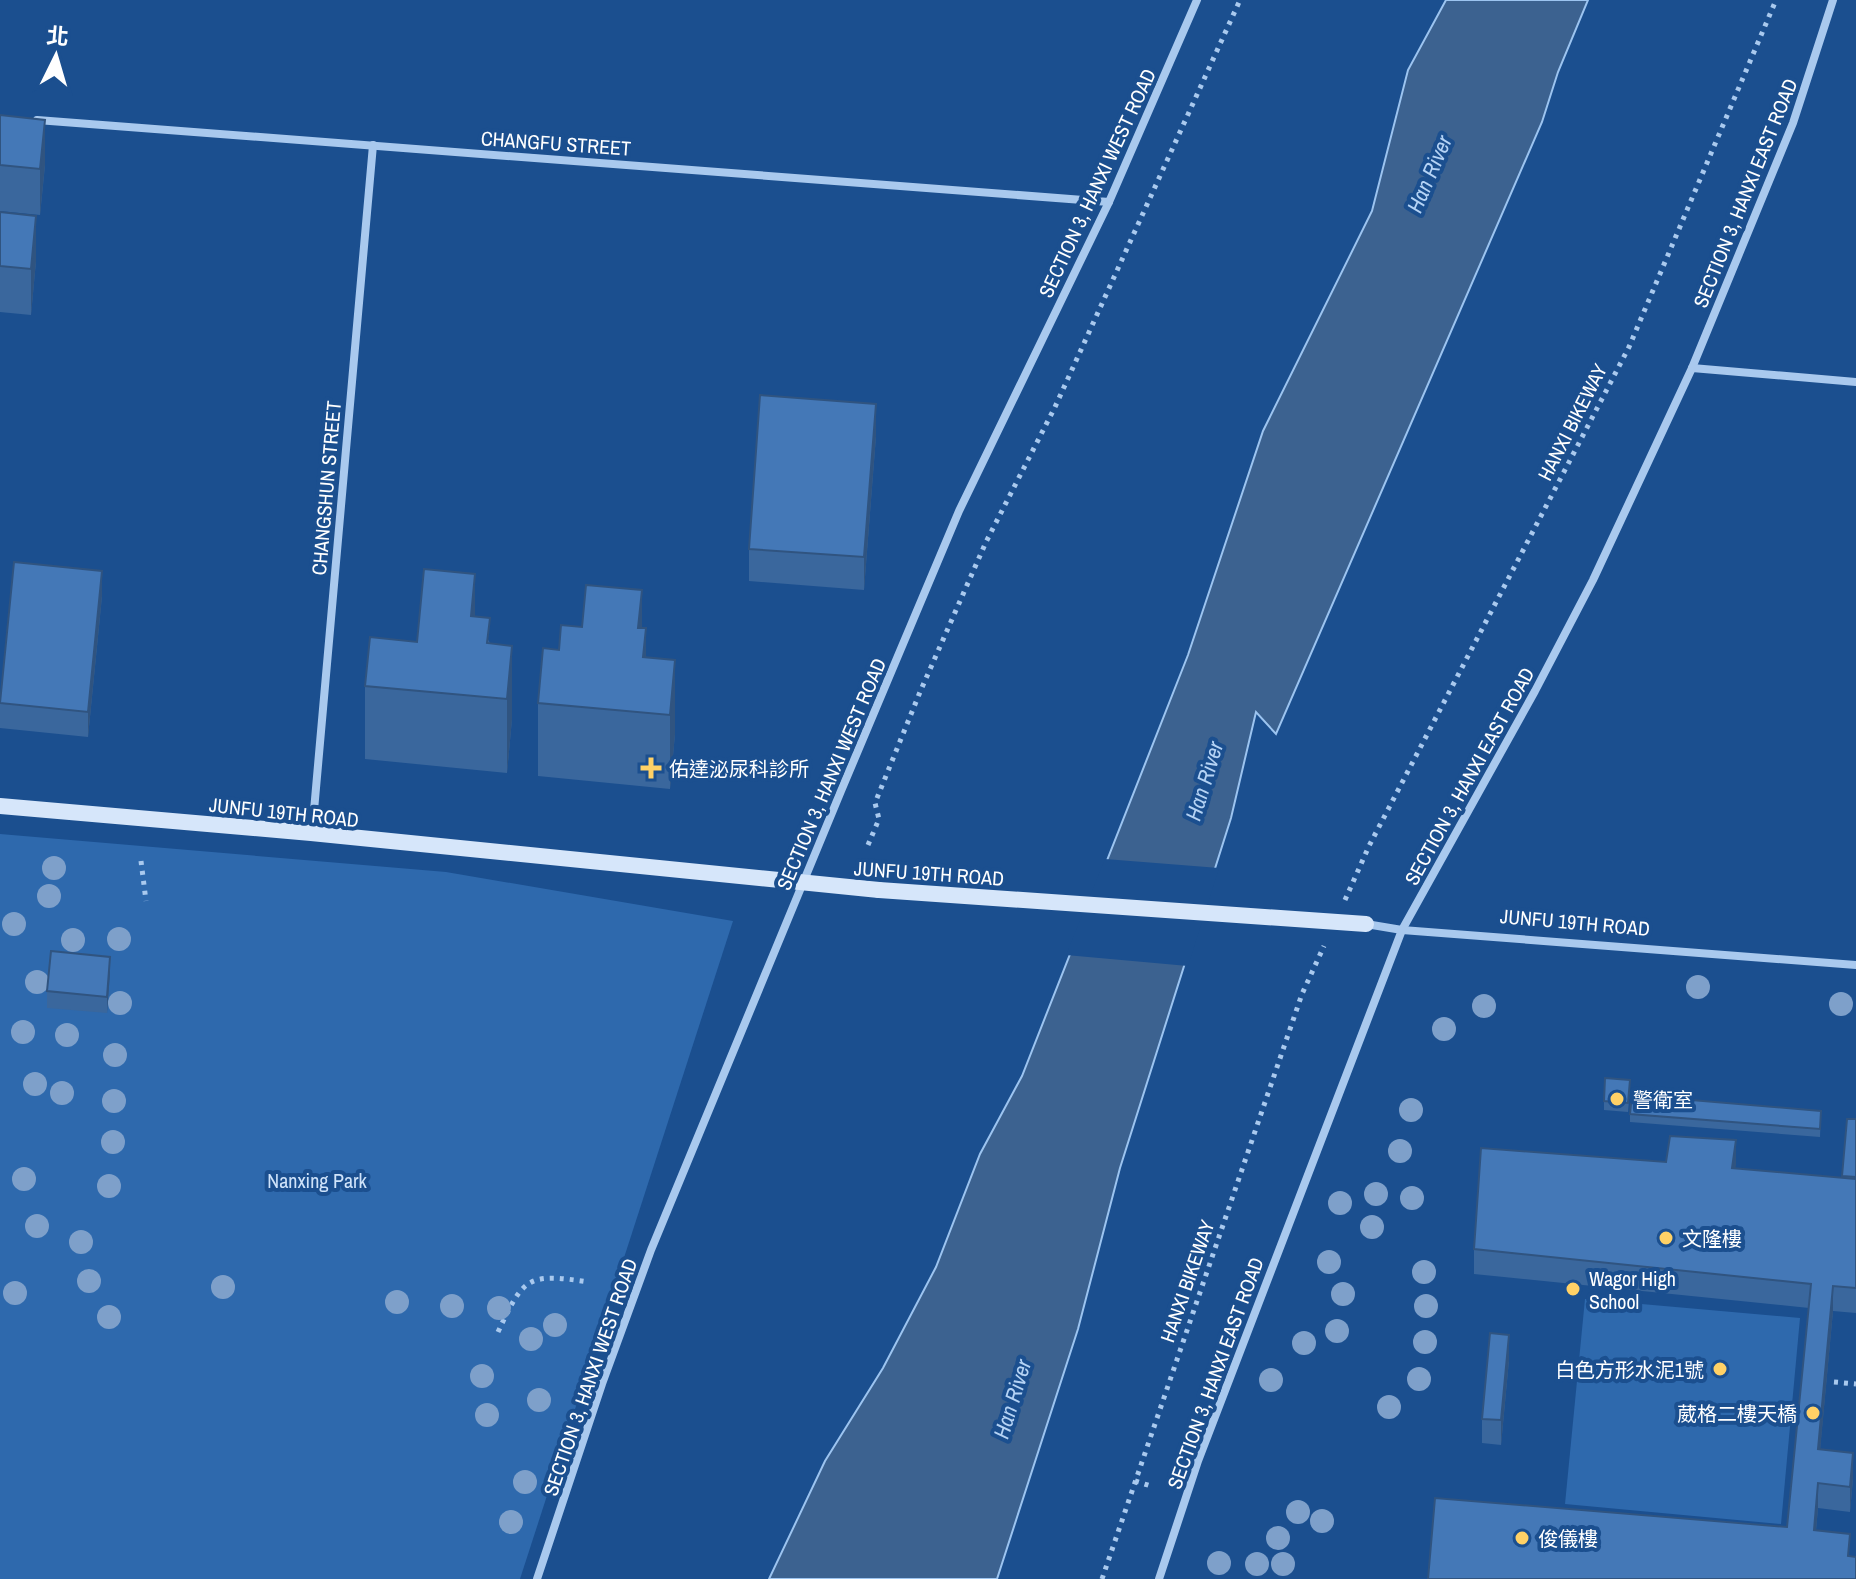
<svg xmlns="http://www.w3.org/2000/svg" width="1856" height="1579" viewBox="0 0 1856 1579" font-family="'Archivo Narrow','Noto Sans TC',sans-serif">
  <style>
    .green { fill: #2e69ad }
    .water { fill: #3c6290; stroke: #9cc4f0; stroke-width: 2 }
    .pier { fill: #1b4f8f }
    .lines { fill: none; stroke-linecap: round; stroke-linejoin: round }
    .path { stroke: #a9c9ee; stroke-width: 5; stroke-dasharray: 4 6; stroke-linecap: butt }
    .street { stroke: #a9c9ee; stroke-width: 8 }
    .secondary { stroke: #d6e6fa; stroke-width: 16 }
    .secondary-bridge { stroke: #d6e6fa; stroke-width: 16 }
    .tree { fill: #7ea0ca }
    .wall { fill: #3a679d }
    .shaded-wall { fill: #305480 }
    .building { fill: #4478b7; stroke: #305480; stroke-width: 2 }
    .poi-dot { fill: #ffd166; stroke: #1b4f8f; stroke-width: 3 }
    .labels { text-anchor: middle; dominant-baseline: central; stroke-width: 8; stroke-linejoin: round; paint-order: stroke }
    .street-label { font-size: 20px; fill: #fff; stroke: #1b4f8f }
    .poi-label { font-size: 20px; fill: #fff; stroke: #1b4f8f; text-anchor: start }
    .park-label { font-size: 20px; fill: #cfe3fa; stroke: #1b4f8f }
    .water-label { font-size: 22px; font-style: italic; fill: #b5d3f5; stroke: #1b4f8f }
  </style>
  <rect width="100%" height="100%" fill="#1b4f8f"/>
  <g class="green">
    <path d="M0,834l446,38 287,49 -213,658h-520z"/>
    <path d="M1585,1299l215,19 -19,206 -216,-20z"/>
  </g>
  <path class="water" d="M1446,0h142l-30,72 -16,50 -266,612 -20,-22 -25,106 -111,350 -42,161 -81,250h-228l56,-118 58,-93 53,-101 44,-113 42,-78 166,-421 75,-224 109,-220 36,-141z"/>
  <path class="pier" d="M1105,859l114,9 -31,98 -122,-11z"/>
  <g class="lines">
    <g class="path">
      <path d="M868,845l11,-26 -4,-16 45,-111 66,-150 69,-135 185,-407"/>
      <path d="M141,861l5,40"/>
      <path d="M1345,900l24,-54 260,-499 147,-347"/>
      <path d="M498,1332c26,-56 30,-59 91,-50"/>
      <path d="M1834,1382l22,2"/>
      <path d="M1135,1481l19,6"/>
      <path d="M1102,1579l200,-585 22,-48"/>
    </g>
    <g class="street">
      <path d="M37,120l1072,82"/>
      <path d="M1692,368l164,14"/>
      <path d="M312,833l61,-688"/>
      <path d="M1366,924l36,6 454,35"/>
      <path d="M537,1579l65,-195 49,-134 190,-459 118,-280 150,-309 88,-202"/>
      <path d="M1159,1579l39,-118 204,-531 133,-239 58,-111 99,-212 101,-245 40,-123"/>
    </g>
    <path class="secondary" d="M0,806l311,27 568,57"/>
    <path class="secondary-bridge" d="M879,890l487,34"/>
  </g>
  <g class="tree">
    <circle cx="54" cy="868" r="12"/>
    <circle cx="49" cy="896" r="12"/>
    <circle cx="14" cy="924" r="12"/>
    <circle cx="119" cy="939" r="12"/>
    <circle cx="73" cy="940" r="12"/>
    <circle cx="37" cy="982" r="12"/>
    <circle cx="1698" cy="987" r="12"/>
    <circle cx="120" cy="1003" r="12"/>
    <circle cx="1841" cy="1004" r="12"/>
    <circle cx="1484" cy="1006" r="12"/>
    <circle cx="1444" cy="1029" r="12"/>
    <circle cx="23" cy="1032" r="12"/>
    <circle cx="67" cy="1035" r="12"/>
    <circle cx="115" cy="1055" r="12"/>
    <circle cx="35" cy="1084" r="12"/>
    <circle cx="62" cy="1093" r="12"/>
    <circle cx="114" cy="1101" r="12"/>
    <circle cx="1411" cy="1110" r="12"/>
    <circle cx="113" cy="1142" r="12"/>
    <circle cx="1400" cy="1151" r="12"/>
    <circle cx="24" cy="1179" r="12"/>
    <circle cx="109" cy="1186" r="12"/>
    <circle cx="1376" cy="1194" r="12"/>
    <circle cx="1412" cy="1198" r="12"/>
    <circle cx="1340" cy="1203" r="12"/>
    <circle cx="37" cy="1226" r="12"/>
    <circle cx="1372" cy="1227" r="12"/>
    <circle cx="81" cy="1242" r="12"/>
    <circle cx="1329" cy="1262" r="12"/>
    <circle cx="1424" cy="1272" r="12"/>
    <circle cx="89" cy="1281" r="12"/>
    <circle cx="223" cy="1287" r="12"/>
    <circle cx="15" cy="1293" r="12"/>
    <circle cx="1343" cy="1294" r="12"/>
    <circle cx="397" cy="1302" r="12"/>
    <circle cx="452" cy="1306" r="12"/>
    <circle cx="1426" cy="1306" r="12"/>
    <circle cx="499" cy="1308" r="12"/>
    <circle cx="109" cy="1317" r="12"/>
    <circle cx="555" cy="1325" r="12"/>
    <circle cx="1337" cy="1331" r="12"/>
    <circle cx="531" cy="1339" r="12"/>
    <circle cx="1425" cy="1342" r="12"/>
    <circle cx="1304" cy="1343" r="12"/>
    <circle cx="482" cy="1376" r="12"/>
    <circle cx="1419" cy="1379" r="12"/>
    <circle cx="1271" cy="1380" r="12"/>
    <circle cx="539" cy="1400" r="12"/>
    <circle cx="1389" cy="1407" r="12"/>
    <circle cx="487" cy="1415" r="12"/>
    <circle cx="525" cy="1482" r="12"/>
    <circle cx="1298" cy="1512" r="12"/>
    <circle cx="1322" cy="1521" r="12"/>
    <circle cx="511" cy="1522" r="12"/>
    <circle cx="1278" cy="1538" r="12"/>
    <circle cx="1219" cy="1563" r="12"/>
    <circle cx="1257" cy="1564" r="12"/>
    <circle cx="1283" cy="1564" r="12"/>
  </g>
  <g class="wall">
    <path d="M0,115l45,50 -5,50 -40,-4z"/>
    <path d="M0,212l36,49 -5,54 -31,-3z"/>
    <path d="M876,436l-12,154 -115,-9v-32z"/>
    <path d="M102,596l-14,141 -88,-9v-28z"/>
    <path d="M475,616l15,27 22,3v73l-5,54 -142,-14v-73l52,-44z"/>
    <path d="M582,627l60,1 4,29 29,3v74l-5,55 -132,-13v-73l21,-53z"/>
    <path d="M110,973l-3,40 -60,-5v-17z"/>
    <path d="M1630,1088l-2,24 -24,-2v-9z"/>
    <path d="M1821,1111l-1,26 -190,-15v-8z"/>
    <path d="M1847,1119h9v194l-23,-2 -13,138 33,29 -3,34 -32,-4 -2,22 34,26 6,23 -69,-52 22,-219 -335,-34v-25l261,-80 107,9z"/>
    <path d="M1509,1360l-8,85 -19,-2v-24z"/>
  </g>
  <g class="shaded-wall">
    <path d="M45,120v45l-5,50v-46z"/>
    <path d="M36,216v45l-5,54v-46z"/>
    <path d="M876,404v32l-12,154v-33z"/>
    <path d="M102,571v25l-14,141v-25z"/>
    <path d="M475,574v74l-4,-32z"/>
    <path d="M642,590v73l-4,-35z"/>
    <path d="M646,628v74l-3,-45z"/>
    <path d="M512,646v73l-5,54v-74z"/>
    <path d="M675,660v74l-5,55v-74z"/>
    <path d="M110,957v16l-3,40v-16z"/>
    <path d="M1736,1140v25l-4,28v-25z"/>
    <path d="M1833,1286v25l-15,163v-25z"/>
    <path d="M1509,1335v25l-8,85v-25z"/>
    <path d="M1853,1453v25l-3,34v-25z"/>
    <path d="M1818,1483v25l-4,47v-25z"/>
  </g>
  <g class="building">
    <path d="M0,115l45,5 -5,49 -40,-4z"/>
    <path d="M0,212l36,4 -5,53 -31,-3z"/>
    <path d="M760,395l116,9 -12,153 -115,-8z"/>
    <path d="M14,562l88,9 -14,141 -88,-9z"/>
    <path d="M424,569l51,5 -4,42 19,2 -3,25 25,3 -5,53 -142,-13 5,-49 47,5z"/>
    <path d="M586,585l56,5 -4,38h8l-3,29 32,3 -5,55 -132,-12 5,-55 16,2 2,-25 21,2z"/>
    <path d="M51,951l59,6 -3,40 -60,-6z"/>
    <path d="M1605,1078l25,2 -2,23 -24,-2z"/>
    <path d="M1632,1095l189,16 -1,18 -190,-15z"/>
    <path d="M1847,1119h9v58l-14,-1z"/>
    <path d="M1670,1136l66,4 -4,28 124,11v109l-23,-2 -15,163 35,4 -3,34 -32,-4 -4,47 36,4 -2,22 8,1v22h-428l7,-81 352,29 24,-243 -337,-35 7,-101 185,14z"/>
    <path d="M1490,1333l19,2 -8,85 -19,-1z"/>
  </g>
  <g class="poi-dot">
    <path d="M647 756h8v8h8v8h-8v8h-8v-8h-8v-8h8z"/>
    <circle cx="1617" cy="1099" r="8"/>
    <circle cx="1666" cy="1238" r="8"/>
    <circle cx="1573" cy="1289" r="8"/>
    <circle cx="1720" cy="1369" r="8"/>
    <circle cx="1813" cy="1413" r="8"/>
    <circle cx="1522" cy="1538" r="8"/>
  </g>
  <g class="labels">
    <g class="street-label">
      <text transform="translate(556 143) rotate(4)">CHANGFU STREET</text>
      <text transform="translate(1097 183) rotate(-65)">SECTION 3, HANXI WEST ROAD</text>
      <text transform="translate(1745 193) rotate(-68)">SECTION 3, HANXI EAST ROAD</text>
      <text transform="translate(1572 422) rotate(-63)">HANXI BIKEWAY</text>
      <text transform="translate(326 488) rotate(-85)">CHANGSHUN STREET</text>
      <text transform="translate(831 774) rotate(-67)">SECTION 3, HANXI WEST ROAD</text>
      <text transform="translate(1469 776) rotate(-61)">SECTION 3, HANXI EAST ROAD</text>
      <text transform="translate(284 812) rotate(6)">JUNFU 19TH ROAD</text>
      <text transform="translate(929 873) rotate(4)">JUNFU 19TH ROAD</text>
      <text transform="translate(1575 922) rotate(5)">JUNFU 19TH ROAD</text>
      <text transform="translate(1187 1281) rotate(-71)">HANXI BIKEWAY</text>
      <text transform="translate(1215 1373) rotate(-70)">SECTION 3, HANXI EAST ROAD</text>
      <text transform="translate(590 1377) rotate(-71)">SECTION 3, HANXI WEST ROAD</text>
    </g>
    <g class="poi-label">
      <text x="669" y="768">佑達泌尿科診所</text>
      <text x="1633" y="1099">警衛室</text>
      <text x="1682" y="1238">文隆樓</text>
      <text x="1589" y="1278">Wagor High<tspan x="1589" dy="23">School</tspan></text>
      <text x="1704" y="1369" text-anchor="end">白色方形水泥1號</text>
      <text x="1797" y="1413" text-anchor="end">葳格二樓天橋</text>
      <text x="1538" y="1538">俊儀樓</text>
    </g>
    <g class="park-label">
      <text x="317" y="1180">Nanxing Park</text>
    </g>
    <g class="water-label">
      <text transform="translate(1429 174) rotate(-67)">Han River</text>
      <text transform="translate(1204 781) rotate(-73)">Han River</text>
      <text transform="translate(1012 1399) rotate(-73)">Han River</text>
    </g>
  </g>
  <g transform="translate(56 56) rotate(5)" stroke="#1b4f8f" stroke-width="6" paint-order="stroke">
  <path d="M0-6L14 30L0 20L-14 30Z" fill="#ffffff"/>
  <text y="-12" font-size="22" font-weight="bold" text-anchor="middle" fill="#ffffff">北</text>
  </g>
</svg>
